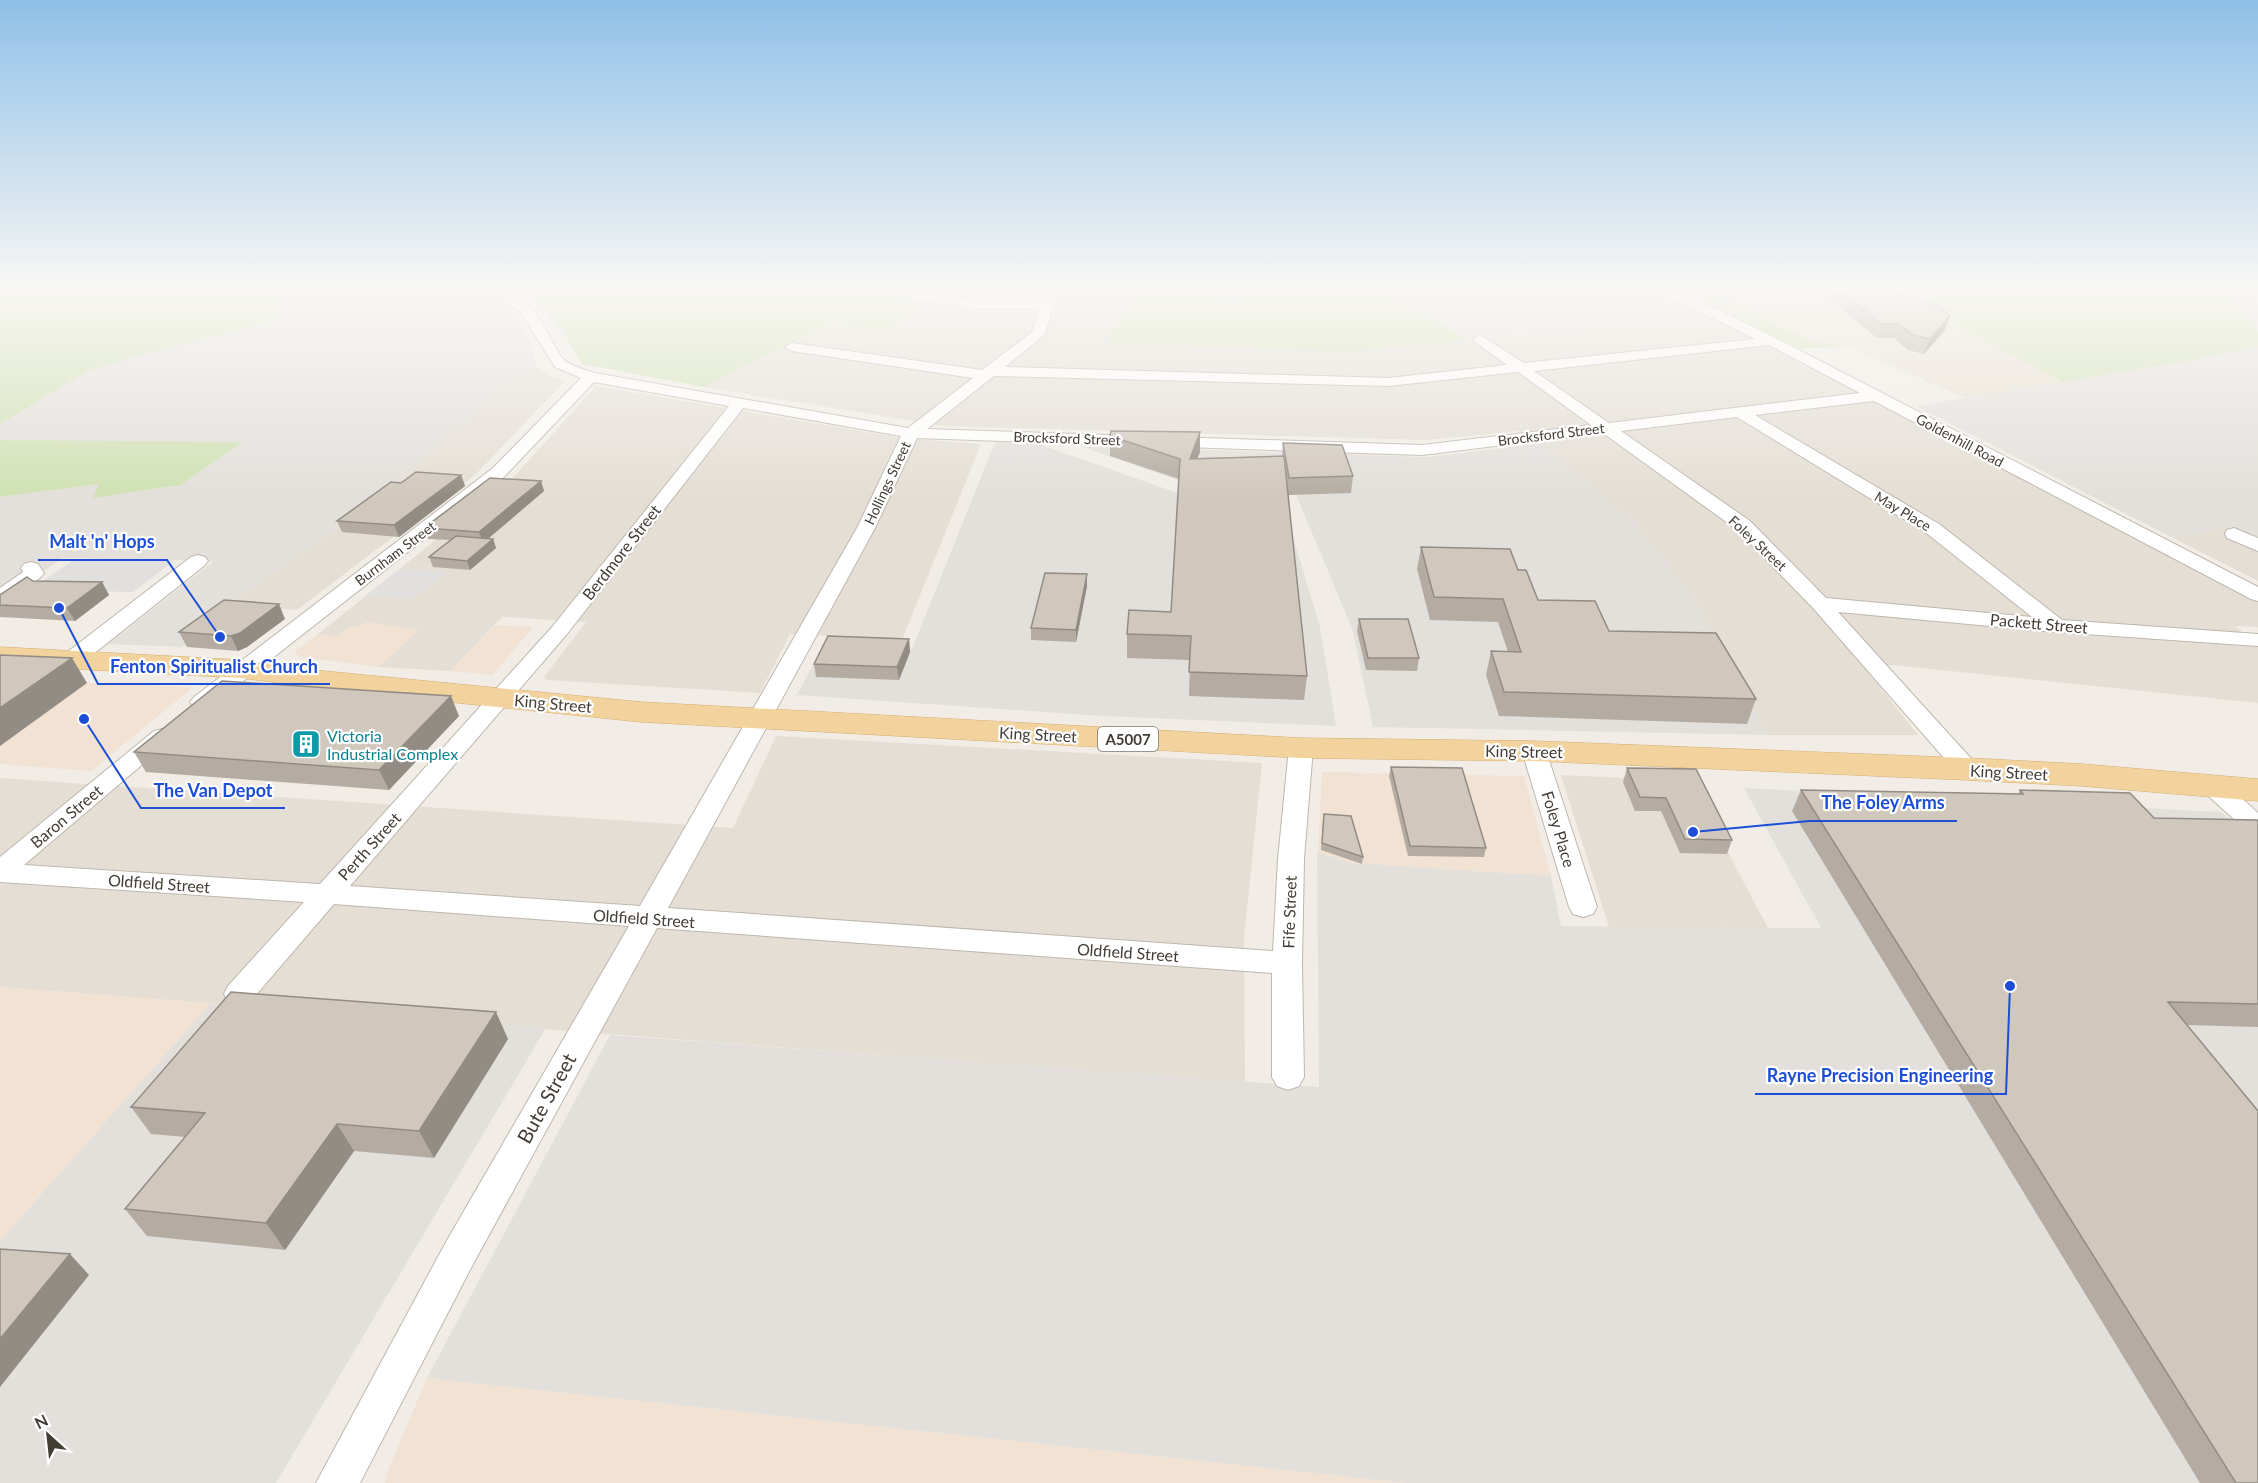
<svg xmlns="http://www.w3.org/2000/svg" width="2258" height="1483" viewBox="0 0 2258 1483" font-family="Lato,sans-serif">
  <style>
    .residential { fill: #e4ded5 }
    .commercial { fill: #f1e2d4 }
    .industrial { fill: #e3dfdb }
    .education { fill: #e8e0d2 }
    .green { fill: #d0e1b4 }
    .parking { fill: #e2e0de }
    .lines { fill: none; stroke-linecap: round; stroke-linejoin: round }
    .minor-casing { stroke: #beb7ad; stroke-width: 2 }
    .primary-casing { stroke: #d5ae71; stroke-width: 1 }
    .minor { fill: #fff; fill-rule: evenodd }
    .primary { fill: #f2d39e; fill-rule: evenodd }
    .wall { fill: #b4aca3 }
    .shaded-wall { fill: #928c84 }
    .building { fill: #d1c8bd; stroke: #928c84; stroke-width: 1.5 }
    .labels { text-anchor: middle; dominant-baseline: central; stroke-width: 4.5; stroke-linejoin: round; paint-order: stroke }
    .far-street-label { font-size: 14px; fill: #433d36; stroke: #fff }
    .shield { fill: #fff; stroke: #7b7772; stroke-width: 1.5 }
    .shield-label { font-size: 15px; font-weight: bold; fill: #433d36 }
    .street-label { font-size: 16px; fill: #433d36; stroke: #fff }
    .culture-label { font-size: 16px; fill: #0d838f; stroke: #fff; text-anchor: start }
    .near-street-label { font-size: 20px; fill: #433d36; stroke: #fff }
    .leader { fill: none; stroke: #1d4ed8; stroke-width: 2 }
    .callout-dot { fill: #1d4ed8; stroke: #fff; stroke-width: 2 }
    .callout-label { font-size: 18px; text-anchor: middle; font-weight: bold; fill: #1d4ed8; stroke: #fff; stroke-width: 4.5; stroke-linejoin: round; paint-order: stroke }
  </style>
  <rect width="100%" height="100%" fill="#f1ede6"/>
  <g class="residential">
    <path d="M868,291h298l-30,5 217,55 361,-34 544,283v27l-23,-1 23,20v57l-366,-38 -29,1 55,69h-151l-72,-136 -155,-155 -21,-13 -92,9 -483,-14 -240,-39 128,-65 54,9 41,-26z"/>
    <path d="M2231,291h27v40z"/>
    <path d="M536,367l15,9 14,5 -89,93 -35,28 -68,-5 39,-27 90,-85z"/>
    <path d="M596,386l306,52 79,6 -79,196 -112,-6 -30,59 -213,-13 -3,-3 42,-55 -84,-5 -52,54 -71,-4 39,-37 -51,-8 -8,5 -9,-1 -12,10 -21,-1 195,-156z"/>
    <path d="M354,516l60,5 -117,89 -54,-4 -5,-8z"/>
    <path d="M2225,528l33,15v38l-87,-44z"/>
    <path d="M776,736l486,27 -18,176 1,144 -1245,-96v-209l733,50z"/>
    <path d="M1561,775l129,6 78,147 -159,-1z"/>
  </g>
  <g class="commercial">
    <path d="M1555,291h90l36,14 -71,10z"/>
    <path d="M367,622l52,8 -40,37 -82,-11 -2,-5 22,-16 21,1 12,-10 9,1z"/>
    <path d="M495,625l38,2 -40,48 -43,-4z"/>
    <path d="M0,679l189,8 2,2 -100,82 -91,-7z"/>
    <path d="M1322,772l202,4 27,100 -200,-13 -33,-11z"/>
    <path d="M0,987l211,16 -211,238z"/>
    <path d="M427,1378l980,105h-1022l3,-13z"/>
  </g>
  <g class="industrial">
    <path d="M282,291h213l10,10 27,47 4,19 -34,18 -90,85 -62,42 8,1 -119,85 10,3 -6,5 -61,41 -74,-3 106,-83 -152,-3 -28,20 -34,9v-90l99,-13 -5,14 87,-13 61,-42 -242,-3v-16l87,-53 50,-15 142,-36z"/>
    <path d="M1457,291h98l55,24 71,-10 33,12 -246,23 -33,-20 -44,-17z"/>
    <path d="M2258,346v197l-33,-15 -54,9 -255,-131 278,-46z"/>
    <path d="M995,442l44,2 161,57 84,6 36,120 16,99 -234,-10 -305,-21 26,-50 89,4z"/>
    <path d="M1540,444l93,76 62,79 72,136 -394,-8 -21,-99 -56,-133 -73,1 -143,-50 347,11z"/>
    <path d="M1744,788l477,24 37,30v641h-851l-980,-105 183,-343 709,52 -2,-235 34,11 200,13 10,50 260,2z"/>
    <path d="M211,1003l335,25 -270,455h-276v-242z"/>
  </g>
  <path class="education" d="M1711,291h171l18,4 163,87 -98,16 -118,-52 -39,-6z"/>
  <g class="green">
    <path d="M0,291h282l-2,29 -143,36 -49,15 -88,53z"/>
    <path d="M495,291h373l60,14 -42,26 -54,-9 -128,65 -122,-23c-18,-31 -41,-76 -84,-70z"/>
    <path d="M1166,291h36l22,9 45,-9h63l17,5 18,-5h90l-65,12 43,17 33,20 -115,11 -248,-8 31,-47z"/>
    <path d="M1674,291h37l97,49 39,6 -45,3z"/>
    <path d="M1882,291h349l27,40v15l-64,14 -131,22 -163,-87z"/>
    <path d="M0,440l243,2 -62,43 -88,13 6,-14 -99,13z"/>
  </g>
  <g class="parking">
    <path d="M1648,292l23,8 -3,7 -58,8 -41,-18z"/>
    <path d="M72,561h102l-41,31 -103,-2z"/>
    <path d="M400,569l34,2 13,1 -34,27 -47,-4z"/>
  </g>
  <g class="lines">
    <g class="minor-casing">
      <g id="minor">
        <path d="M880,291h28l67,10h64l-8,-10 17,1 5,13 -8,29 -40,33 383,11 119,-13 -32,-23 -2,-3 7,-4 44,28 231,-24 -73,-36 -27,-9 -2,-3h18l21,6 78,38 488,252v14l-7,-2 -377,-198 -119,14 184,109 123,96 196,14v12l-202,-14 -218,-20 138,152 3,5 -3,5 -9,3 -9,-3 -145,-166 -77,-79 -133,-96 -181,22 -505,-17 -42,90 -207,380 605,43 5,-92 11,-111 3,-5 9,-2 9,2 3,5 -9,111 -2,104 2,114 -5,9 -11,4 -11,-4 -5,-9v-104l-615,-45 -185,338 -112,217h-44l130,-241 183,-316 -295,-22 -84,98 -11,4 -11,-4 -4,-8 4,-8 76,-84 -304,-20v-25l154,-126 8,-2 8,2 4,5 -4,5 -146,124 296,19 233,-258 176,-220 -135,-24 -89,94 -295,231 -8,2 -8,-2 -4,-5 4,-5 299,-229 88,-90 -26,-11 -35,-56 -16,-10 1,-3c30,-7 44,45 59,62 7,6 22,10 31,13l313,55 65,-50 -181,-27 -7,-4 7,-4 190,27 50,-38 7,-23h-64l-89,-14zM1769,345l91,48 -251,30 -75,-52zM1518,372l73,53 -169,20 -495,-16 67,-53 394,10zM743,408l158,28 -44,92 -217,378 -290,-20 217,-252zM1737,417l188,115 107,85 -206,-19 -76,-77 -129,-90z"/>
        <path d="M2234,528l24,10v13l-31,-13 -2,-4 2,-4z"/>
        <path d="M198,555l7,2 3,4 -3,4 -123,98 -8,2 -8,-2 -3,-5 3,-5 125,-96z"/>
        <path d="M31,562l7,2 6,9 -3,4 -34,25 -7,2v-16l23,-16 -2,-4 3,-4z"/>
        <path d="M1534,744l9,2 3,5 51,156 -4,7 -10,3 -10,-3 -4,-7 -47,-156 3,-5z"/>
        <path d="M2212,777l9,2 37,34v23l-9,-3 -46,-42 -4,-6 4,-6z"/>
      </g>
    </g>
    <g class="primary-casing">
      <path id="primary" d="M0,647l242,13 82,11 317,31 660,36 233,3 433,17 115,6 176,15v22l-176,-15 -115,-6 -433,-19 -233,-3 -660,-36 -317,-33 -82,-11 -242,-13z"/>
    </g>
    <use href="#minor" class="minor"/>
    <use href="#primary" class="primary"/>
  </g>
  <g class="wall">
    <path d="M1820,291h72l53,39 -21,24 -16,-4 -14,-12h-17z"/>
    <path d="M1110,436l90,16 -3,6 85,-2 1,-13 70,33 -2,17 -63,2 19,181 -3,24 -115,-4 1,-36 -63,-2v-24l44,-22 8,-133 -69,-23z"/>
    <path d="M461,475l4,11 -66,51 -57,-5 -5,-11 64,-38z"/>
    <path d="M541,481l3,10 -55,47 4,1 3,9 -26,22 -37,-3 -4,-10 21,-17 -22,-1 -4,-11z"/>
    <path d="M1421,547l97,23 20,30 71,31 147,68 -9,25 -248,-8 -13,-41 5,-24 17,1 -10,-30 -68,-2 -13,-51z"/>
    <path d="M33,581l69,1 7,13 -34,26 -75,-4v-22z"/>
    <path d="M1087,586l-11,56 -45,-2v-12z"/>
    <path d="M285,619l-38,28 -9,4 -51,-4 -8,-15z"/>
    <path d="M1359,619l60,39 -2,13 -51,-1 -9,-39z"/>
    <path d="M909,639l1,13 -11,28 -83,-3 -2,-13z"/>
    <path d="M459,716l-70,74 -243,-18 -12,-20z"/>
    <path d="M1391,767l95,81 -2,9 -76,-1 -19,-80z"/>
    <path d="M1627,768l105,72 -5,14 -47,-1 -19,-42h-26l-12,-29z"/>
    <path d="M1801,790l217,4 2,-4 134,28 104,2v207l-71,-2 71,458h-58l-408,-672z"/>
    <path d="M1323,820l40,37 -1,7 -41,-14z"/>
    <path d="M508,1039l-74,119 -80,-7 -69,99 -138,-14 -22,-27 61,-72 -35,-3 -20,-27z"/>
  </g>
  <g class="shaded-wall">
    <path d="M1950,316l-5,14 -21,24 6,-15z"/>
    <path d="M1200,432v20l-11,27 1,-20z"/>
    <path d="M461,475l4,11 -66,51 -5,-12z"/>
    <path d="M541,481l3,10 -61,52 -4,-11z"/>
    <path d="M493,539l3,9 -26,22 -3,-9z"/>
    <path d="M1087,574v12l-11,56v-12z"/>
    <path d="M102,582l7,13 -34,26 -8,-13z"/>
    <path d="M279,604l6,15 -38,28 -9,4 -7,-15z"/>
    <path d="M909,639l1,13 -11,28 -2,-13z"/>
    <path d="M72,658l15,25 -87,63v-38z"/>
    <path d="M451,696l8,20 -70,74 -10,-20z"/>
    <path d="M496,1012l12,27 -74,119 -15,-27z"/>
    <path d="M337,1124l17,27 -69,99 -19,-27z"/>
    <path d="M70,1254l19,21 -89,112v-48z"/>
  </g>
  <g class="building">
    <path d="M1840,291h52l47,16 11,9 -20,23 -17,-4 -14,-11h-17z"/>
    <path d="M1111,431l89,1 -10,27 94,-3 23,220 -118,-4 2,-36 -64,-2 2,-24 42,2 9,-153 -70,-23z"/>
    <path d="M1283,443l59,2 11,31 -64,2z"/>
    <path d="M416,472l45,3 -67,50 -57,-4 54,-39 10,1z"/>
    <path d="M490,478l51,3 -62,51 -55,-4z"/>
    <path d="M456,536l37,3 -26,22 -38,-4z"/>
    <path d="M1421,547l89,2 8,21h8l12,30 57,1 14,30 107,2 40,66 -252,-7 -13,-41 30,1 -18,-53 -69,-2z"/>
    <path d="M1045,573l42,1 -11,56 -45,-2z"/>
    <path d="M27,577l6,4 69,1 -35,26 -67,-3v-10z"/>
    <path d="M224,600l55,4 -39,29 -9,3 -52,-4z"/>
    <path d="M1359,619h49l11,39h-51z"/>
    <path d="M828,636l81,3 -12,28 -83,-3z"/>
    <path d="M0,655l72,3 -72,50z"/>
    <path d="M222,681l229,15 -72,74 -245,-18z"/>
    <path d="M1391,767l71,1 24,80 -76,-2z"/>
    <path d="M1627,768l69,1 36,71 -47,-1 -19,-41 -26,-1z"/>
    <path d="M1801,790l222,4 -3,-4 110,3 24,25 104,2v184l-90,-2 90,109v372h-22z"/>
    <path d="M1324,814l27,2 12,41 -41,-14z"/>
    <path d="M231,992l265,20 -77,119 -82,-7 -71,99 -141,-14 80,-96 -74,-6z"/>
    <path d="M0,1249l70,5 -70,85z"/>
  </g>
  <linearGradient id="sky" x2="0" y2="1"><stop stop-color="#8fc0e8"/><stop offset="0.58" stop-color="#f9f7f4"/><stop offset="1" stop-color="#f9f7f4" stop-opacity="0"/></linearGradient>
  <rect width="2258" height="498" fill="url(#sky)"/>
  <defs>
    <g id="building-square" transform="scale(1.5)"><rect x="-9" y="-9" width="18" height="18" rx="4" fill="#0f9aa8" stroke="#fff"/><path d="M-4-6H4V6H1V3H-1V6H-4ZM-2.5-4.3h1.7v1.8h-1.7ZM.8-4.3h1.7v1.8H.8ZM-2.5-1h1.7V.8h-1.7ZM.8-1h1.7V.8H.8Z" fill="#fff"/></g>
  </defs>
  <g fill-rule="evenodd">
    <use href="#building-square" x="306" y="744"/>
  </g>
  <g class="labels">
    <g class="far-street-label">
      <text transform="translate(1551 434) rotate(-7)">Brocksford Street</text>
      <text transform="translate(1067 438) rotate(2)">Brocksford Street</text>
      <text transform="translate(1960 440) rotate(28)">Goldenhill Road</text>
      <text transform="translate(887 483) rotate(-65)">Hollings Street</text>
      <text transform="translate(1903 511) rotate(31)">May Place</text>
      <text transform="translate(1758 543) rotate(43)">Foley Street</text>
      <text transform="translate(395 553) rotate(-37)">Burnham Street</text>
    </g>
    <rect class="shield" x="1098" y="727" width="60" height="24" rx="4.5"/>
    <g class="shield-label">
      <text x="1128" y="739">A5007</text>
    </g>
    <g class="street-label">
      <text transform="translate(621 552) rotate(-52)">Berdmore Street</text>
      <text transform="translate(2039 623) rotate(5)">Packett Street</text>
      <text transform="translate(553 703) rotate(5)">King Street</text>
      <text transform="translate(1038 734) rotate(3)">King Street</text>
      <text transform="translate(1524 751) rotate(1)">King Street</text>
      <text transform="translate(2009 772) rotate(3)">King Street</text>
      <text transform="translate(66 816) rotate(-40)">Baron Street</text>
      <text transform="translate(1559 829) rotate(73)">Foley Place</text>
      <text transform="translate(369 846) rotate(-48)">Perth Street</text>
      <text transform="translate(159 883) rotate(4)">Oldfield Street</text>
      <text transform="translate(1289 912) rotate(-88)">Fife Street</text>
      <text transform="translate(644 918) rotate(4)">Oldfield Street</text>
      <text transform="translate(1128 952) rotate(4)">Oldfield Street</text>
    </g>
    <g class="culture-label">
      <text x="327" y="735">Victoria<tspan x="327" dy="18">Industrial Complex</tspan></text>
    </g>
    <g class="near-street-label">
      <text transform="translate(546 1098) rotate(-61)">Bute Street</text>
    </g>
  </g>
  <path class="leader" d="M220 637L167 560H38M59 608L98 684H330M84 719L141 808H285M1693 832L1809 821H1957M2010 986L2006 1094H1755"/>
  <g class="callout-dot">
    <circle cx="220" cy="637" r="6"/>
    <circle cx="59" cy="608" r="6"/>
    <circle cx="84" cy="719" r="6"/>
    <circle cx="1693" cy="832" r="6"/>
    <circle cx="2010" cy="986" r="6"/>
  </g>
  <g class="callout-label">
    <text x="102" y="548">Malt 'n' Hops</text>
    <text x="214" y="673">Fenton Spiritualist Church</text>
    <text x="213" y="797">The Van Depot</text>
    <text x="1883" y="809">The Foley Arms</text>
    <text x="1880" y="1082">Rayne Precision Engineering</text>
  </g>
  <g transform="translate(48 1435) rotate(333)" stroke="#ffffff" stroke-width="4.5" paint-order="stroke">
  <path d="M0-4.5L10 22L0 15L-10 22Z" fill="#433d36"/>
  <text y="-9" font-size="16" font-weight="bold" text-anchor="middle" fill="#433d36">N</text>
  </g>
</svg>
